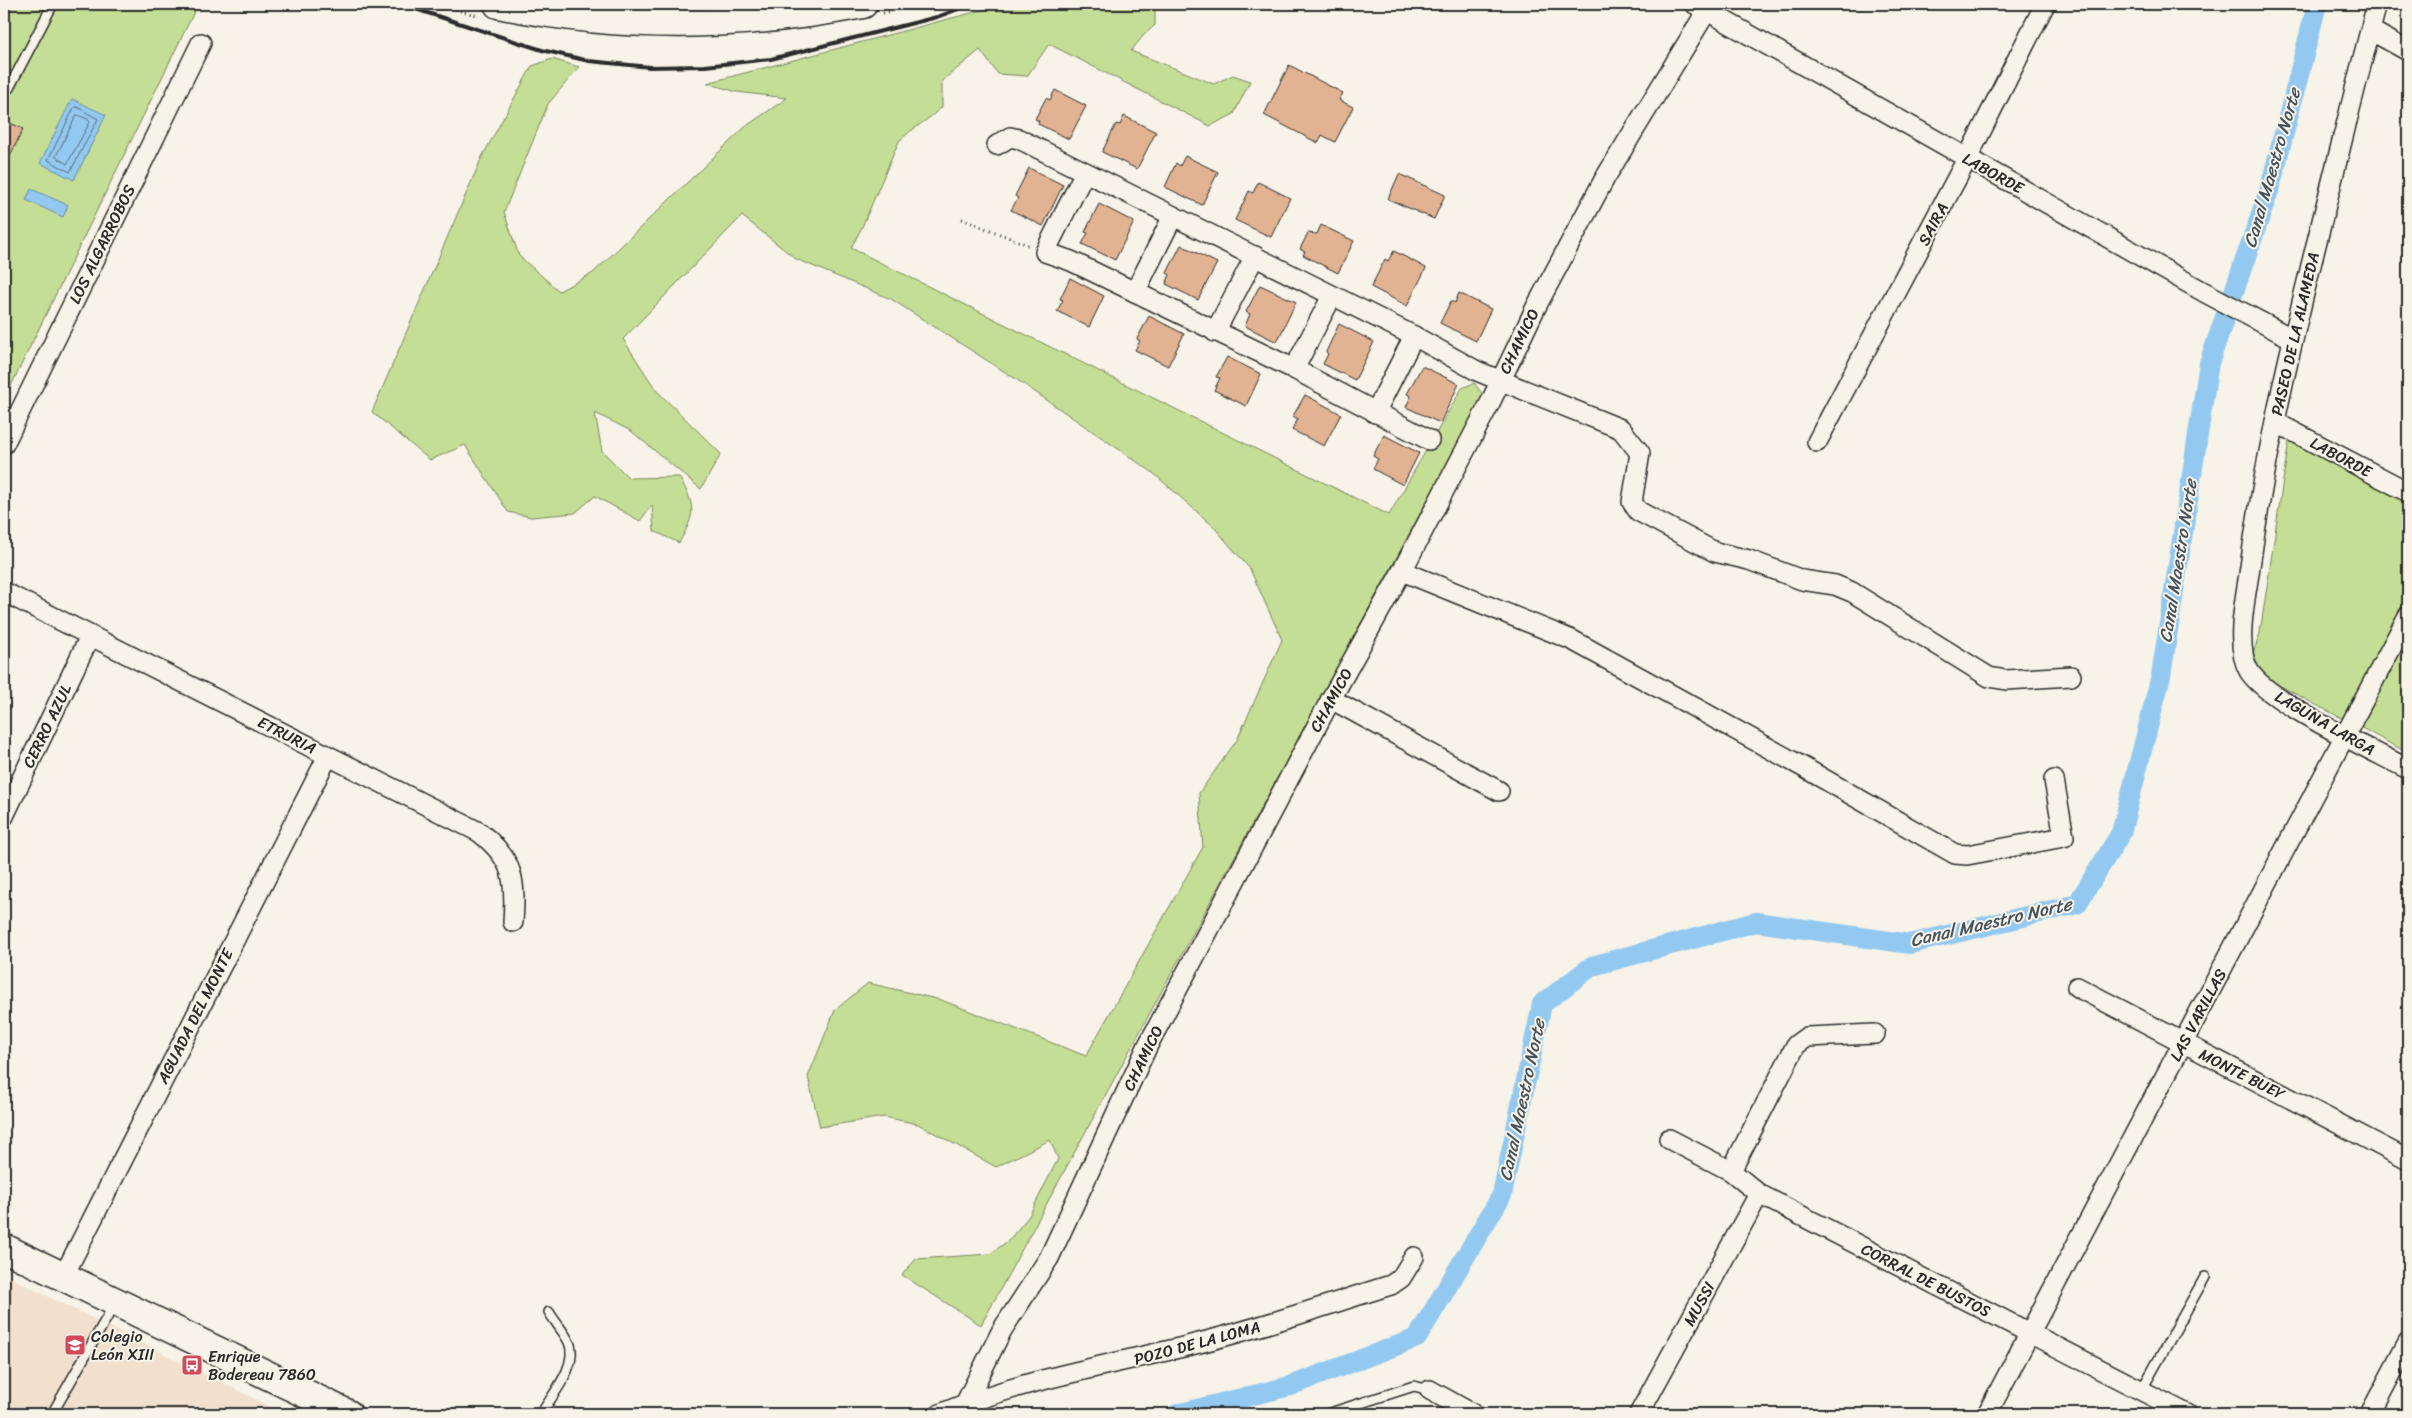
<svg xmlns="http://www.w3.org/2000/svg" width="2412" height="1418" viewBox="0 0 2412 1418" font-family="Sriracha,sans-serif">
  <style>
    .built { fill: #f1e0ce }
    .green { fill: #c5de95; stroke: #788460 }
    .water { fill: #93c9f1; stroke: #698aa2 }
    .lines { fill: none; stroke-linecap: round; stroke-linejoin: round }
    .shore { stroke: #556a7a; stroke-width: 1 }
    .canal { stroke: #93c9f1; stroke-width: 20 }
    .building { fill: #e2b392; stroke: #2b2b2b }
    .lane-casing { stroke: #2b2b2b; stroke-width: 12 }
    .street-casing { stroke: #2b2b2b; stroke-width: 22 }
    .primary-casing { stroke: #2b2b2b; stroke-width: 31 }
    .path { stroke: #2b2b2b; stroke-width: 3; stroke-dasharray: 1 4; stroke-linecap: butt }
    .lane { stroke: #f7f3e8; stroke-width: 9 }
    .street { stroke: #f7f3e8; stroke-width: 19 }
    .primary { stroke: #f7f3e8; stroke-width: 28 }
    .rail { stroke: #2b2b2b; stroke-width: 4 }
    .labels { text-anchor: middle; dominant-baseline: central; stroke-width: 4; stroke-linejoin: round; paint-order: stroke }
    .street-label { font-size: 16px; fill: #2b2b2b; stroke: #f7f3e8 }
    .poi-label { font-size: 16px; fill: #2b2b2b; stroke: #f7f3e8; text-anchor: start }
    .water-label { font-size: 18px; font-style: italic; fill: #45525c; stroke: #f7f3e8 }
  </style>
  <rect width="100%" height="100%" fill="#f7f3e8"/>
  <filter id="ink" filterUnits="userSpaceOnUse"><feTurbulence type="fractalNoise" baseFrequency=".02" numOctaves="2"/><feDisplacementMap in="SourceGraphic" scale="10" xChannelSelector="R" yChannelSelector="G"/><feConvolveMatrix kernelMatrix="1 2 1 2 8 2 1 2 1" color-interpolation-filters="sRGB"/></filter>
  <g filter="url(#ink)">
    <path class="built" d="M4,1274l3,2 278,138h-281z"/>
    <g class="green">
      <path d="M4,4h194l-194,396z"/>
      <path d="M1005,4h150v21l-12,11 -12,15 83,33 19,-9 17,6 -16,33 -24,12 -161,-82 -22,32 -29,-2 -18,-24 -38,31v26c-13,13 -30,21 -43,34l-37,86 -11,21 538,267 73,-127 12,-5 10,13 -503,929 -79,-50 14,-16 74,-5 19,-14 20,-24 29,-57 -8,-19 -54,27 -78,-43 -34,-7 -64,10 -12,-50 27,-67 33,-27 73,17 145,56 117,-209 -4,-54 38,-53 45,-100 -32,-71 -37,-43 -61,-54 -136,-93 -125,-80 -95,-40 -54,-43 -119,123 33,51 65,64 -20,35 -70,-58 -36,-18 7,38 27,27 50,-1c17,30 17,36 0,66l-25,-12 -2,-26 -12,16 -45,-25 -20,17 -44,4 -23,-5 -43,-67 -35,15 -58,-48 110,-255 50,-91 20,-7 27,8 -31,37 -44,108 15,44 40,35 34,-18 152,-146 42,-29 -50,-6 -30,-9z"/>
      <path d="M2290,434l118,63v101l-65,121 -95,-50 12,-36z"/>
      <path d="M2408,626v127l-52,-28z"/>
    </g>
    <g class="water">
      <path d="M72,99l34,16 -32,65 -34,-17z"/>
      <path d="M31,189l37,16 -5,12 -37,-17z"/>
    </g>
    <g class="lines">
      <g class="shore">
        <path d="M77,107l21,12 -28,53 -22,-12 26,-52z"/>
        <path d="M77,115l11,4 2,3 -23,42 -11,-7z"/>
      </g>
      <path class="canal" d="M1177,1414l113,-28 127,-48 85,-143 40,-191 50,-38 164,-44 154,22 167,-40 44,-71 40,-157 48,-313 61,-175 47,-184"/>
    </g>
    <g class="building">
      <path d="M1289,65l54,28 -4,7 14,7 -18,35 -13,-7 -4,8 -54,-28z"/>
      <path d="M1055,90l31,16 -17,33 -31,-15 1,-3 -4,-2 11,-21 4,2z"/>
      <path d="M1124,116l32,16 -19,37 -35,-17 14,-28 4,1z"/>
      <path d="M4,120l19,9 -19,40z"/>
      <path d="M1185,156l33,16 -16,33 -37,-18 11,-24 4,3z"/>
      <path d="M1029,168l34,17 -20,41 -32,-16 7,-12 -3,-2z"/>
      <path d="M1399,174l46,21 -11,24 -46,-20z"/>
      <path d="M1258,182l32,16 -19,39 -36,-17 14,-29 4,2z"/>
      <path d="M1099,204l35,18 -19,38 -33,-16 6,-11 -3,-1z"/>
      <path d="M1321,225l33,16 -16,32 -35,-18 2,-3 -5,-3 8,-16 9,1z"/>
      <path d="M1181,245l36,18 -19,37 -32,-16 4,-9 -3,-2z"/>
      <path d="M1394,251l32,17 -19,38 -36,-19 14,-28 3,2z"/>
      <path d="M1070,278l34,18 -15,31 -32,-16 6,-11 -3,-1z"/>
      <path d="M1260,285l36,17 -19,40 -32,-16 5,-12 -4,-2z"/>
      <path d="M1459,293l32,16 -15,32 -36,-18 11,-22 4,2z"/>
      <path d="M1149,316l35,18 -16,32 -33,-16 5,-9 -3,-2z"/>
      <path d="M1339,324l35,18 -19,38 -32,-16 5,-10 -2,-2z"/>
      <path d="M1227,357l34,17 -15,32 -32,-16 6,-12 -4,-1z"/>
      <path d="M1422,366l37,18 -19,39 -34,-16 5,-11 -4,-2z"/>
      <path d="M1305,395l36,19 -17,32 -32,-16 6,-11 -5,-3z"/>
      <path d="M1384,435l35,18 -16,32 -30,-16 5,-10 -5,-3z"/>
    </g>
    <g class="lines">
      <g class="lane-casing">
        <g id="lane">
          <path d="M4,90l5,-2 44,-84"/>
          <path d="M2141,1391l64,-114"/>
          <path d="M52,1414l62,-109"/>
          <path d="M541,1414c11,-19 38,-49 28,-72 -5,-10 -14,-20 -20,-30"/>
          <path d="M1327,1414l87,-28 16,4"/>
        </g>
      </g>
      <g class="street-casing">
        <g id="street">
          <path d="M1695,4l509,288 89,47"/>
          <path d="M2377,4c-20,75 -38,150 -57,225 -28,112 -55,224 -70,338 -4,29 -16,79 -1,104 19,31 123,79 159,98"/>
          <path d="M2370,30l38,21"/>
          <path d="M997,145l13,-8 9,2 395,197 63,35 144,58 19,24 -8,49 6,9 77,41 34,8 53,20 33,5 17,7 137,85 17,3 65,-4"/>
          <path d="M1085,172l-40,80 26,9 223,108 135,71"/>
          <path d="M1135,292l38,-76"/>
          <path d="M1215,332l40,-76"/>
          <path d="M1294,369l38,-73"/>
          <path d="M1375,413l39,-77"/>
          <path d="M2275,422l133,70"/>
          <path d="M1817,442l150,-283 78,-155"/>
          <path d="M4,444l197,-401"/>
          <path d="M1402,571l170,69 231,127 152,87 12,1 97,-18 -10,-57"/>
          <path d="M4,592l475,240c35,27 37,48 34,90"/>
          <path d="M1331,699l168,92"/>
          <path d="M4,816l86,-180"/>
          <path d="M2077,987l331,173"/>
          <path d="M1669,1139l62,32 28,23 428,220"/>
          <path d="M1731,1171l65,-126 11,-8 68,-3"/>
          <path d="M63,1277l265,-521"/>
          <path d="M1430,1390l43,24"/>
          <path d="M965,1404l37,-74 47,-72 99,-213 183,-346 71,-128 88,-168 46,-96 69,-129 106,-174"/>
          <path d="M940,1414c79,-34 172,-49 255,-70 66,-16 131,-39 196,-59l10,-7 13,-21"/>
          <path d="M1639,1414l120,-220"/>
          <path d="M1987,1414l421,-798"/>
          <path d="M2370,1414l38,-72"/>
        </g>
      </g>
      <g class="primary-casing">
        <g id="primary">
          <path d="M498,4c126,26 239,24 365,0"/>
          <path d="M4,1248l344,166"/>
        </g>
      </g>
      <g class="path">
        <path d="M436,4l43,12"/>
        <path d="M883,13l41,-9"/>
        <path d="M962,219l66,26"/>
      </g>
      <use href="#lane" class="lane"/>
      <use href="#street" class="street"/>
      <use href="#primary" class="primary"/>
      <path class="rail" d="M400,4l142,46 47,11 61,6 55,-1 66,-7 166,-42 35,-13"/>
    </g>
  </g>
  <defs>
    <g id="school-square" transform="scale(1.125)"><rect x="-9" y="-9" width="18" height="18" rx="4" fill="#d1495b" stroke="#f7f3e8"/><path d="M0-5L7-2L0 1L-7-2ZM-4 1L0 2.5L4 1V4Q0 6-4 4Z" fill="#fff"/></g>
    <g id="bus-square" transform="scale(1.125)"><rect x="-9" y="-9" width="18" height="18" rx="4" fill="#d1495b" stroke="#f7f3e8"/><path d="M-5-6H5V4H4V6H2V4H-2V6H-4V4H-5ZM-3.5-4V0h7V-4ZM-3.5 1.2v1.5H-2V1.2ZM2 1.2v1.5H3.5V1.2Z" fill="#fff"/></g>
  </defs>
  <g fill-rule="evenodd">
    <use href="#school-square" x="75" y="1345"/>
    <use href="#bus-square" x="192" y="1365"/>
  </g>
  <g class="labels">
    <g class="street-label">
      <text transform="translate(1993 173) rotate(29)">LABORDE</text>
      <text transform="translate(1933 224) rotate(-62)">SAIRA</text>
      <text transform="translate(102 244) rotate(-64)">LOS ALGARROBOS</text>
      <text transform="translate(2295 334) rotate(-77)">PASEO DE LA ALAMEDA</text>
      <text transform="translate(1519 341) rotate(-64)">CHAMICO</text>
      <text transform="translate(2341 457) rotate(28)">LABORDE</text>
      <text transform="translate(1331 700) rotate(-61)">CHAMICO</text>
      <text transform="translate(2325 723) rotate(30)">LAGUNA LARGA</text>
      <text transform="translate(47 726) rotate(-64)">CERRO AZUL</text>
      <text transform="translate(287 735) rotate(27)">ETRURIA</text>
      <text transform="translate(2198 1015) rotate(-62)">LAS VARILLAS</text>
      <text transform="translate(195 1016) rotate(-63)">AGUADA DEL MONTE</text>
      <text transform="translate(1143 1058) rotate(-64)">CHAMICO</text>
      <text transform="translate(2242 1074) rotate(27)">MONTE BUEY</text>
      <text transform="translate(1926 1280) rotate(27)">CORRAL DE BUSTOS</text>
      <text transform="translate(1699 1304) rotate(-61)">MUSSI</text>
      <text transform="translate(1197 1343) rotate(-15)">POZO DE LA LOMA</text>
    </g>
    <g class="poi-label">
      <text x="91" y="1336">Colegio<tspan x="91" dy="18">León XIII</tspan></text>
      <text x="208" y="1356">Enrique<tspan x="208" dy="18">Bodereau 7860</tspan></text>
    </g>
    <g class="water-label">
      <text transform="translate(2272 168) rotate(-74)">Canal Maestro Norte</text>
      <text transform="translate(2178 561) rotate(-81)">Canal Maestro Norte</text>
      <text transform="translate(1991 922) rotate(-13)">Canal Maestro Norte</text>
      <text transform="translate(1522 1100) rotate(-78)">Canal Maestro Norte</text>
    </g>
  </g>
  <rect width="2412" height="1418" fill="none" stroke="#f7f3e8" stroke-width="20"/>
  <rect x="10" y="10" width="2392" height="1398" fill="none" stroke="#2b2b2b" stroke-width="2" filter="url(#ink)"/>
</svg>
